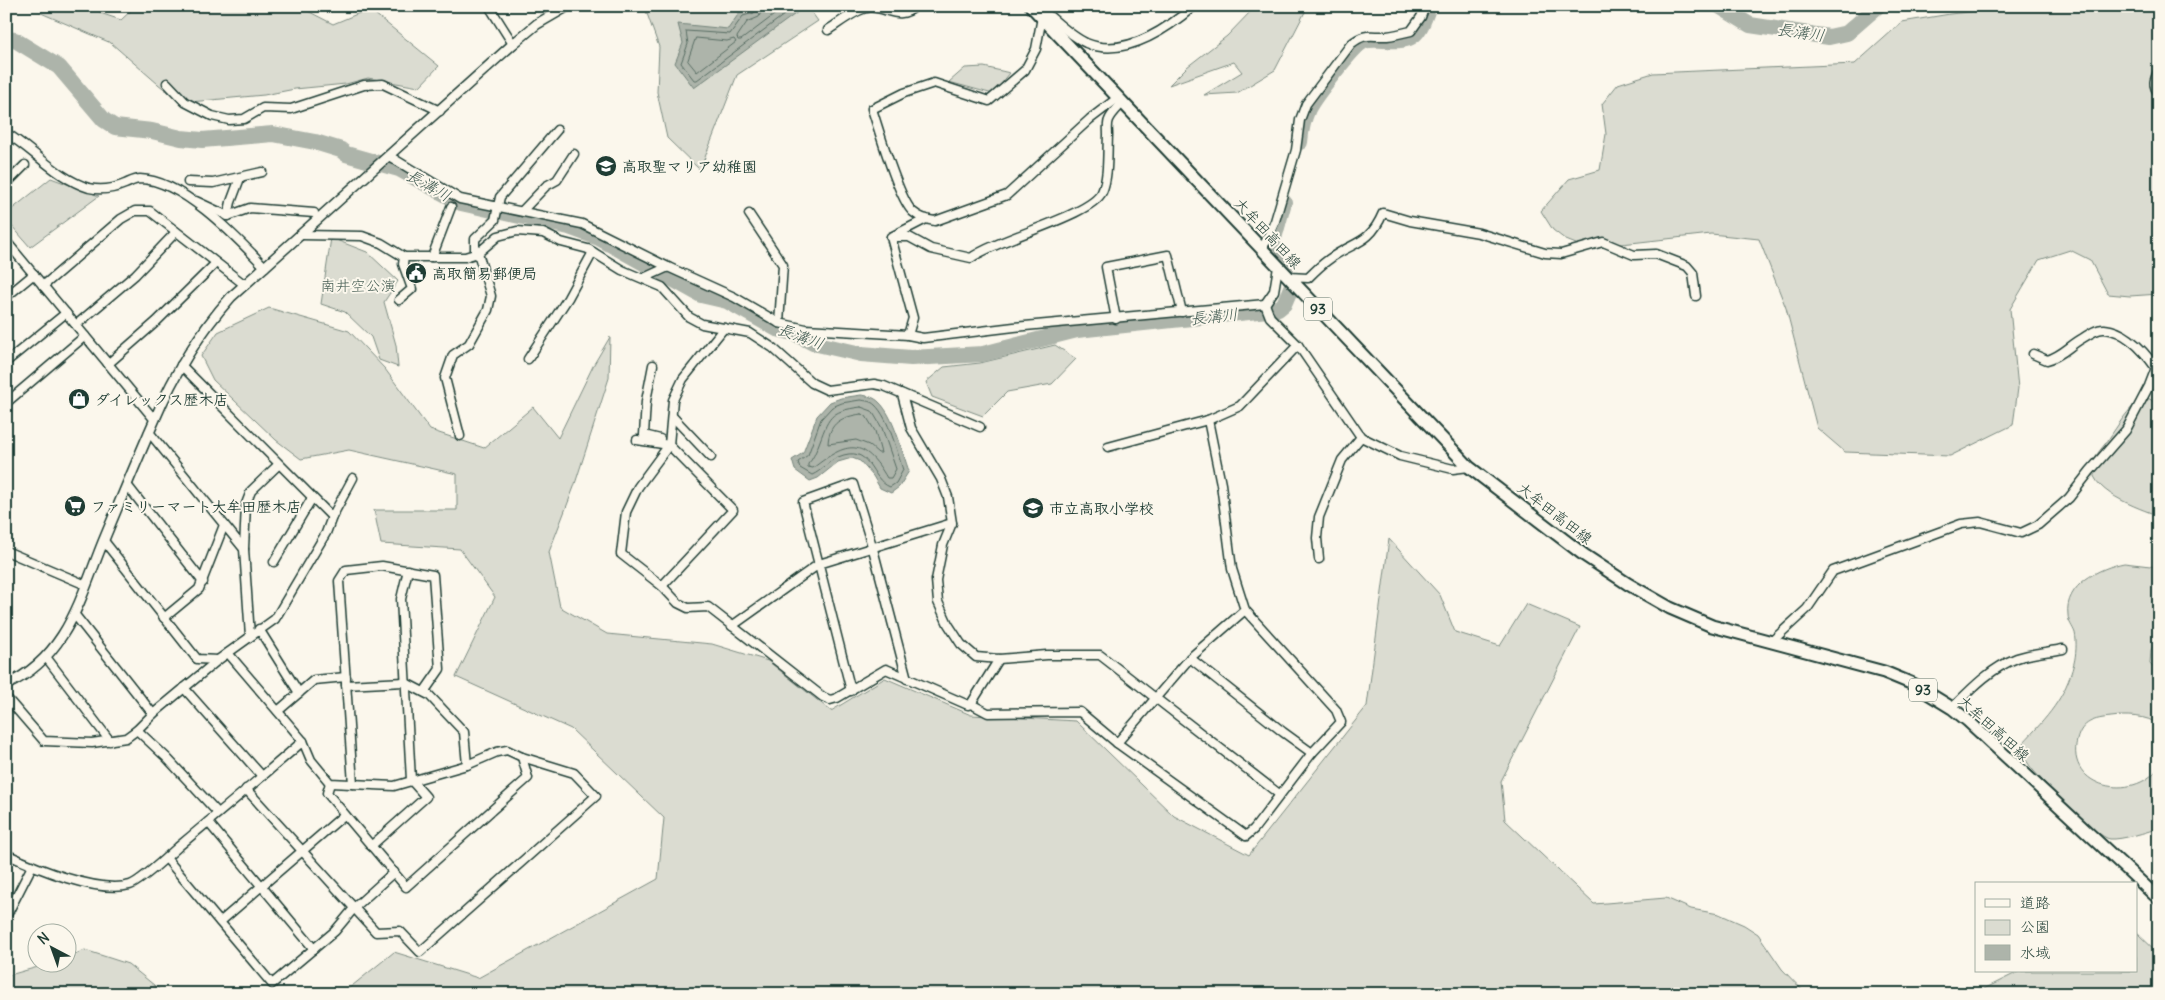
<svg xmlns="http://www.w3.org/2000/svg" width="2165" height="1000" viewBox="0 0 2165 1000" font-family="Delius,'Klee One',sans-serif">
  <style>
    .green { fill: #dbdcd1; stroke: #7d8c82 }
    .water { fill: #adb4aa; stroke: #74847b }
    .lines { fill: none; stroke-linecap: round; stroke-linejoin: round }
    .shore { stroke: #586d63; stroke-width: 1 }
    .river { stroke: #adb4aa; stroke-width: 16 }
    .minor-casing { stroke: #1f3d34; stroke-width: 11 }
    .tertiary-casing { stroke: #1f3d34; stroke-width: 12 }
    .primary-casing { stroke: #1f3d34; stroke-width: 15 }
    .minor { stroke: #fbf7ec; stroke-width: 8 }
    .tertiary { stroke: #fbf7ec; stroke-width: 9 }
    .primary { stroke: #fbf7ec; stroke-width: 11 }
    .labels { text-anchor: middle; dominant-baseline: central; stroke-width: 4; stroke-linejoin: round; paint-order: stroke }
    .shield { fill: #fbf7ec; stroke: #61756b; stroke-width: 1 }
    .shield-label { font-size: 14px; font-weight: bold; fill: #1f3d34 }
    .poi-label { font-size: 15px; font-weight: bold; fill: #1f3d34; stroke: #fbf7ec; text-anchor: start }
    .street-label { font-size: 15px; fill: #1f3d34; stroke: #fbf7ec }
    .park-label { font-size: 15px; fill: #455d53; stroke: #fbf7ec }
    .water-label { font-size: 16px; font-style: italic; fill: #425b52; stroke: #fbf7ec }
  </style>
  <rect width="100%" height="100%" fill="#fbf7ec"/>
  <filter id="ink" filterUnits="userSpaceOnUse"><feTurbulence type="fractalNoise" baseFrequency=".02" numOctaves="2"/><feDisplacementMap in="SourceGraphic" scale="10" xChannelSelector="R" yChannelSelector="G"/><feConvolveMatrix kernelMatrix="1 2 1 2 8 2 1 2 1" color-interpolation-filters="sRGB"/></filter>
  <g filter="url(#ink)">
    <g class="green">
      <path d="M44,6h46l13,8 18,6 15,-14h162l35,18 36,-15 70,57 -20,21 -51,-9 -22,6 -51,5 -31,6 -74,7 -22,-10 -10,-8 -47,-41 -70,-30z"/>
      <path d="M660,6h46l34,6 38,-6h29l11,15 -81,54 -37,95 -33,-32 -10,-46 2,-45 -14,-39z"/>
      <path d="M1253,6h55l-33,64 -38,23 -33,2 38,-23 -8,-10 -65,23 18,-18 40,-31 26,-27z"/>
      <path d="M1992,6h167v288l-29,2 -22,-2 -18,-34 -20,-10 -31,10 -29,49 8,79 -5,37 -63,31 -105,-4 -28,-24 -31,-120 -27,-69 -48,-5 -125,14 -20,-8 -13,-10 -12,-19 28,-32 31,-9 6,-36 -4,-30 16,-20 35,-11 202,-9 47,-42 48,-8 35,-4z"/>
      <path d="M984,67l26,6 -17,21 -44,-12 16,-14z"/>
      <path d="M51,178l48,18 -69,51 -24,-28v-5z"/>
      <path d="M331,238l36,14 31,29 -14,21 12,43 2,22 -19,-7 -8,-23 -26,-25 -24,-8z"/>
      <path d="M269,308l80,23 36,38 45,61 54,18 49,-41 25,31 36,-74 16,-27 -1,41 -35,109 -25,65 11,55 47,27 105,10 56,17 63,50 54,-33 86,37 105,6 98,95 75,39 118,-149 22,-167 51,56 15,37 45,14 26,-42 54,23 -79,154 4,39 89,84 72,-6 25,11 28,5 25,11 14,9 24,35 24,25h-1464l52,-42 84,26 180,-99 6,-61 -93,-89 -115,-52 39,-80 -35,-48 -79,-5 -7,-34h83v-36l-108,-24 -48,9 -25,-19 -63,-60 -12,-24 17,-24z"/>
      <path d="M1055,345l21,14 -24,25 -45,8 -24,24 -51,-19 -6,-15 18,-15 36,-4z"/>
      <path d="M2142,398l8,1 9,8v109c-20,-8 -74,-25 -66,-54 2,-7 11,-16 15,-22 10,-15 19,-30 34,-42z"/>
      <path d="M2124,563l35,4v69l-8,14 -1,14 9,10v51c-12,-10 -33,-10 -48,-8 -17,2 -29,4 -34,23 -12,48 57,63 82,27v61c-12,4 -37,12 -49,11 -13,-1 -67,-57 -77,-69 -5,-6 -9,-13 -12,-20l2,-7c24,-26 42,-44 51,-80 2,-8 3,-21 1,-30 -2,-6 -7,-11 -7,-18 -4,-30 31,-47 56,-52z"/>
      <path d="M2136,932l23,22v40h-185l46,-23h116z"/>
      <path d="M85,950l43,14 37,30h-159v-18l46,-13 16,-1v-5z"/>
    </g>
    <g class="water">
      <path d="M760,6h36l6,3 -108,79 -19,-25 8,-20 -5,-19 50,5 12,-17z"/>
      <path d="M861,395c7,1 13,2 18,7 15,14 23,50 30,69l-10,16 -8,6 -11,-5 -7,-12 -13,-15 -8,-3 -14,4 -20,16 -8,3 -15,-11 -3,-10 11,-7 14,-37 13,-14 11,-4z"/>
    </g>
    <g class="lines">
      <g class="shore">
        <path d="M757,6l-3,7 -11,3 -13,18 -44,-3 2,13 -7,19 13,17h3l99,-74"/>
        <path d="M763,6l-4,11 -12,5 -10,15 1,3h3l45,-34"/>
        <path d="M696,38l31,3 7,-2 2,3 -39,30 -9,-11z"/>
        <path d="M861,400c5,1 10,1 14,5 14,13 22,47 28,65l-7,13 -6,4c-21,-8 -18,-44 -52,-30 -10,4 -16,14 -26,18l-12,-7 -2,-6 10,-7 13,-36 11,-12 10,-4z"/>
        <path d="M861,407l11,4 10,17 14,41 -5,9h-4c-23,-40 -40,-37 -74,-10l-5,-1v-3c5,-5 7,-11 10,-18 11,-28 10,-35 43,-39z"/>
        <path d="M861,414l5,2 9,15 6,22h-3l-9,-8 -13,-5 -28,4c1,-22 14,-27 33,-30z"/>
      </g>
      <g class="river">
        <path d="M1719,6l31,19 79,12 18,-4 31,-27"/>
        <path d="M6,39l9,1 44,27 45,53 11,7 37,4 29,7 21,2 71,-6 42,8 26,8 5,4 53,15 62,34 108,24 30,11 102,57 26,6 50,28 17,4 19,10 48,11 50,4 72,-4 94,-24 201,-21 6,-5 9,-21 -22,-34 13,-47"/>
        <path d="M1300,142c1,-12 3,-22 8,-33 6,-12 46,-64 56,-68 6,-2 13,-1 19,-1 32,2 35,-4 46,-34"/>
      </g>
      <g class="minor-casing">
        <g id="minor">
          <path d="M489,6l24,38"/>
          <path d="M828,30c11,-7 26,-19 38,-22 19,-4 31,15 50,-2"/>
          <path d="M2159,70c-5,10 -7,15 0,24"/>
          <path d="M167,83l18,19 27,14 17,4 15,-1 19,-11 28,1 73,-24 19,-1 57,27"/>
          <path d="M1119,97l-29,22 -83,76 -72,26c-8,-1 -16,-4 -22,-9 -14,-12 -34,-82 -41,-103l32,-16 30,-10 55,18 36,-31 11,-21 6,-32 4,-4c13,11 25,23 40,30 38,16 81,-14 108,-37"/>
          <path d="M6,133c27,16 52,46 83,55 13,3 24,1 36,-4 5,-2 10,-5 15,-5 43,1 97,59 125,88"/>
          <path d="M389,156l71,43 122,25 86,43"/>
          <path d="M188,182l25,1 49,-11"/>
          <path d="M6,184l19,-19"/>
          <path d="M196,201l32,15 22,-8 64,5"/>
          <path d="M522,211l24,-25 11,-6 17,-26"/>
          <path d="M749,214l34,51 -4,58"/>
          <path d="M228,216l3,-14 9,-24"/>
          <path d="M302,235l60,1 19,7 23,14h61l13,-4 20,-17 19,-5 26,2 18,9 27,7 34,21 40,17 27,30 13,7 48,9 23,15 39,35 15,7 47,-6 10,2 96,41"/>
          <path d="M891,237h18l22,12 40,9c27,-20 120,-42 131,-66 7,-16 5,-40 6,-57 0,-4 -1,-11 1,-15 2,-6 10,-13 14,-18"/>
          <path d="M6,241l148,178"/>
          <path d="M1262,250l13,-29 21,-71 4,-30 6,-16 45,-60c15,-12 19,-7 36,-8 8,-1 16,-3 24,-5l10,-14 4,-11"/>
          <path d="M475,254v-15l20,-19 5,-23 57,-67"/>
          <path d="M432,257l19,-50"/>
          <path d="M1289,277l19,1c6,-6 13,-13 20,-18 25,-19 41,-14 55,-47l27,8 69,12 66,20 16,1 42,-12 31,13 22,-1 31,12 6,7 3,23"/>
          <path d="M644,278l24,-11 66,30 45,26 27,6 102,6 15,3 91,-11 251,-23"/>
          <path d="M43,286l78,-67 14,-8h15l95,74"/>
          <path d="M6,297l28,-23"/>
          <path d="M399,300l13,-11 -9,-25 1,-7"/>
          <path d="M1265,304l5,13 28,28 63,92 39,19 53,13 16,-2"/>
          <path d="M1265,304l9,-13 4,-24"/>
          <path d="M1116,319l-10,-52 62,-12 14,57"/>
          <path d="M76,325l59,-50 41,-43"/>
          <path d="M724,328l-41,51 -10,21 -4,45 -31,42 -12,25 -5,42 41,32 16,17 10,5 20,-1 115,90 7,3 7,-2 49,-29 82,36 3,-1 17,9 92,-1 37,31 129,93 8,-7 58,-76 29,-31 -5,-12 -91,-100 -13,-41 -11,-85 -13,-64"/>
          <path d="M908,335l5,-17 -22,-81 35,-18"/>
          <path d="M528,359l40,-61 25,-46"/>
          <path d="M6,362l60,-49"/>
          <path d="M108,364l48,-42 60,-59"/>
          <path d="M181,365l151,152"/>
          <path d="M653,365l-7,36 -2,34 16,4"/>
          <path d="M902,394l9,34 30,51 7,18 4,26 -9,22 -7,35 2,22 10,22 13,20 15,13 23,2 48,-4h53l179,139"/>
          <path d="M6,403l79,-67"/>
          <path d="M672,416l39,41"/>
          <path d="M149,432l95,117 6,87"/>
          <path d="M460,436l-15,-58 8,-23 16,-11 19,-34 3,-14 -13,-43"/>
          <path d="M637,440l32,5 64,65 -71,76"/>
          <path d="M1108,447l100,-27 32,-14 58,-61"/>
          <path d="M127,485l76,97"/>
          <path d="M104,541l93,118 21,1"/>
          <path d="M244,549l2,-45 5,-13 27,-26"/>
          <path d="M6,551l80,34"/>
          <path d="M1319,559l-2,-21 2,-21 23,-57 19,-23"/>
          <path d="M274,562l38,-64"/>
          <path d="M75,615l78,99"/>
          <path d="M164,618l35,-29 25,-64"/>
          <path d="M732,626l87,-62 133,-41"/>
          <path d="M259,629l40,64"/>
          <path d="M1771,642l36,-33 26,-38 128,-47 19,-2 41,11 17,-8 31,-27 21,-27 36,-41 23,-44 7,-18c-12,-17 -29,-37 -51,-39 -7,-1 -16,5 -22,9 -13,7 -21,18 -36,22l-14,-6"/>
          <path d="M228,653l75,88 8,19 19,23 64,3 73,-21 30,-13 10,-2 15,7 52,16 22,23 -176,156 -20,-21 -24,1 -130,-143"/>
          <path d="M46,657l64,84"/>
          <path d="M1190,658l93,74 29,21"/>
          <path d="M346,685l58,-3 25,13 35,37 3,33"/>
          <path d="M184,688l78,88"/>
          <path d="M851,691l-48,-189 50,-18 20,65 34,130"/>
          <path d="M6,697l38,44 48,2 34,-5 11,-8 16,-16 65,-54 57,-41 51,-86 6,-16 21,-39"/>
          <path d="M971,704l28,-45"/>
          <path d="M1952,708c19,-19 39,-40 65,-50 14,-5 31,-6 46,-9"/>
          <path d="M278,711l36,-31 32,-3"/>
          <path d="M137,730l30,28 51,55"/>
          <path d="M1117,743l73,-85 55,-48"/>
          <path d="M330,783l-3,10 79,94 122,-109 -6,-21"/>
          <path d="M353,784l-14,-203 7,-11 36,-4 51,9 7,94 -16,23"/>
          <path d="M208,822l106,127"/>
          <path d="M371,846l55,-49 -15,-17 -10,-181 7,-29"/>
          <path d="M6,854c30,14 92,40 124,31 10,-3 39,-30 48,-38 42,-35 84,-70 125,-106"/>
          <path d="M166,858l106,126 63,-53 20,-24 39,-35"/>
          <path d="M6,911l2,2 24,-47"/>
          <path d="M220,922l124,-107"/>
        </g>
      </g>
      <g class="tertiary-casing">
        <path id="tertiary" d="M6,685c61,-28 74,-86 97,-143 17,-41 34,-82 52,-123 19,-45 43,-85 76,-122l282,-253 24,-20 31,-18"/>
      </g>
      <g class="primary-casing">
        <path id="primary" d="M1031,6l438,461 115,88 44,29 42,24 42,18 172,46 29,12 39,24 16,13 191,178"/>
      </g>
      <use href="#minor" class="minor"/>
      <use href="#tertiary" class="tertiary"/>
      <use href="#primary" class="primary"/>
    </g>
  </g>
  <defs>
    <g id="school-disc" transform="scale(1.125)"><circle r="9.5" fill="#1f3d34" stroke="#fbf7ec"/><path d="M0-5L7-2L0 1L-7-2ZM-4 1L0 2.5L4 1V4Q0 6-4 4Z" fill="#fff"/></g>
    <g id="civic-disc" transform="scale(1.125)"><circle r="9.5" fill="#1f3d34" stroke="#fbf7ec"/><path d="M-.6-6.5H3V-4.5H.6V-3L4-1V1h2V6H-6V1h2V-1L-.6-3ZM-1.2 2.5V6h2.4V2.5Z" fill="#fff"/></g>
    <g id="shop-disc" transform="scale(1.125)"><circle r="9.5" fill="#1f3d34" stroke="#fbf7ec"/><path d="M-5-2.5h2.3a2.7 3.5 0 0 1 5.4 0H5L5.5 6h-11ZM-1.5-2.5h3a1.5 2.3 0 0 0-3 0Z" fill="#fff"/></g>
    <g id="supermarket-disc" transform="scale(1.125)"><circle r="9.5" fill="#1f3d34" stroke="#fbf7ec"/><path d="M-6-5.5h2.5l.6 2H6L4.5 2H-2.5L-4.4-4H-6ZM-1.5 3.2a1.3 1.3 0 1 0 .1 0ZM3 3.2a1.3 1.3 0 1 0 .1 0Z" fill="#fff"/></g>
  </defs>
  <g fill-rule="evenodd">
    <use href="#school-disc" x="606" y="166"/>
    <use href="#civic-disc" x="416" y="273"/>
    <use href="#shop-disc" x="79" y="399"/>
    <use href="#supermarket-disc" x="75" y="506"/>
    <use href="#school-disc" x="1033" y="508"/>
  </g>
  <g class="labels">
    <g class="shield">
      <rect x="1304" y="297.5" width="28" height="23" rx="4"/>
      <rect x="1909" y="678.5" width="28" height="23" rx="4"/>
    </g>
    <g class="shield-label">
      <text x="1318" y="309">93</text>
      <text x="1923" y="690">93</text>
    </g>
    <g class="poi-label">
      <text x="622" y="166">高取聖マリア幼稚園</text>
      <text x="432" y="273">高取簡易郵便局</text>
      <text x="95" y="399">ダイレックス歴木店</text>
      <text x="91" y="506">ファミリーマート大牟田歴木店</text>
      <text x="1049" y="508">市立高取小学校</text>
    </g>
    <g class="street-label">
      <text transform="translate(1268 233) rotate(47)">大牟田高田線</text>
      <text transform="translate(1555 513) rotate(38)">大牟田高田線</text>
      <text transform="translate(1994 728) rotate(42)">大牟田高田線</text>
    </g>
    <g class="park-label">
      <text x="358" y="285">南井空公演</text>
    </g>
    <g class="water-label">
      <text transform="translate(1801 32) rotate(8)">長溝川</text>
      <text transform="translate(429 185) rotate(29)">長溝川</text>
      <text transform="translate(1214 316) rotate(-6)">長溝川</text>
      <text transform="translate(801 336) rotate(20)">長溝川</text>
    </g>
  </g>
  <rect width="2165" height="1000" fill="none" stroke="#fbf7ec" stroke-width="25"/>
  <rect x="12" y="12" width="2140" height="975" fill="none" stroke="#1f3d34" stroke-width="2" filter="url(#ink)"/>
  <rect x="1975" y="882" width="162" height="90" fill="#fbf7ec" stroke="#a3ada2"/>
  <rect x="1985" y="899" width="25" height="8" fill="#fbf7ec" stroke="#a3ada2"/>
  <text x="2020" y="908" font-size="15" fill="#1f3d34">道路</text>
  <rect x="1985" y="920" width="25" height="15" fill="#dbdcd1" stroke="#a3ada2"/>
  <text x="2020" y="932" font-size="15" fill="#1f3d34">公園</text>
  <rect x="1985" y="945" width="25" height="15" fill="#adb4aa" stroke="#a3ada2"/>
  <text x="2020" y="958" font-size="15" fill="#1f3d34">水域</text>
  <g transform="translate(52 948) rotate(319)"><circle r="24" fill="#fbf7ec" stroke="#a3ada2"/>
  <path d="M0-4L9 19L0 12L-9 19Z" fill="#1f3d34"/>
  <text y="-8" font-size="14" font-weight="bold" text-anchor="middle" fill="#1f3d34">N</text>
  </g>
</svg>
